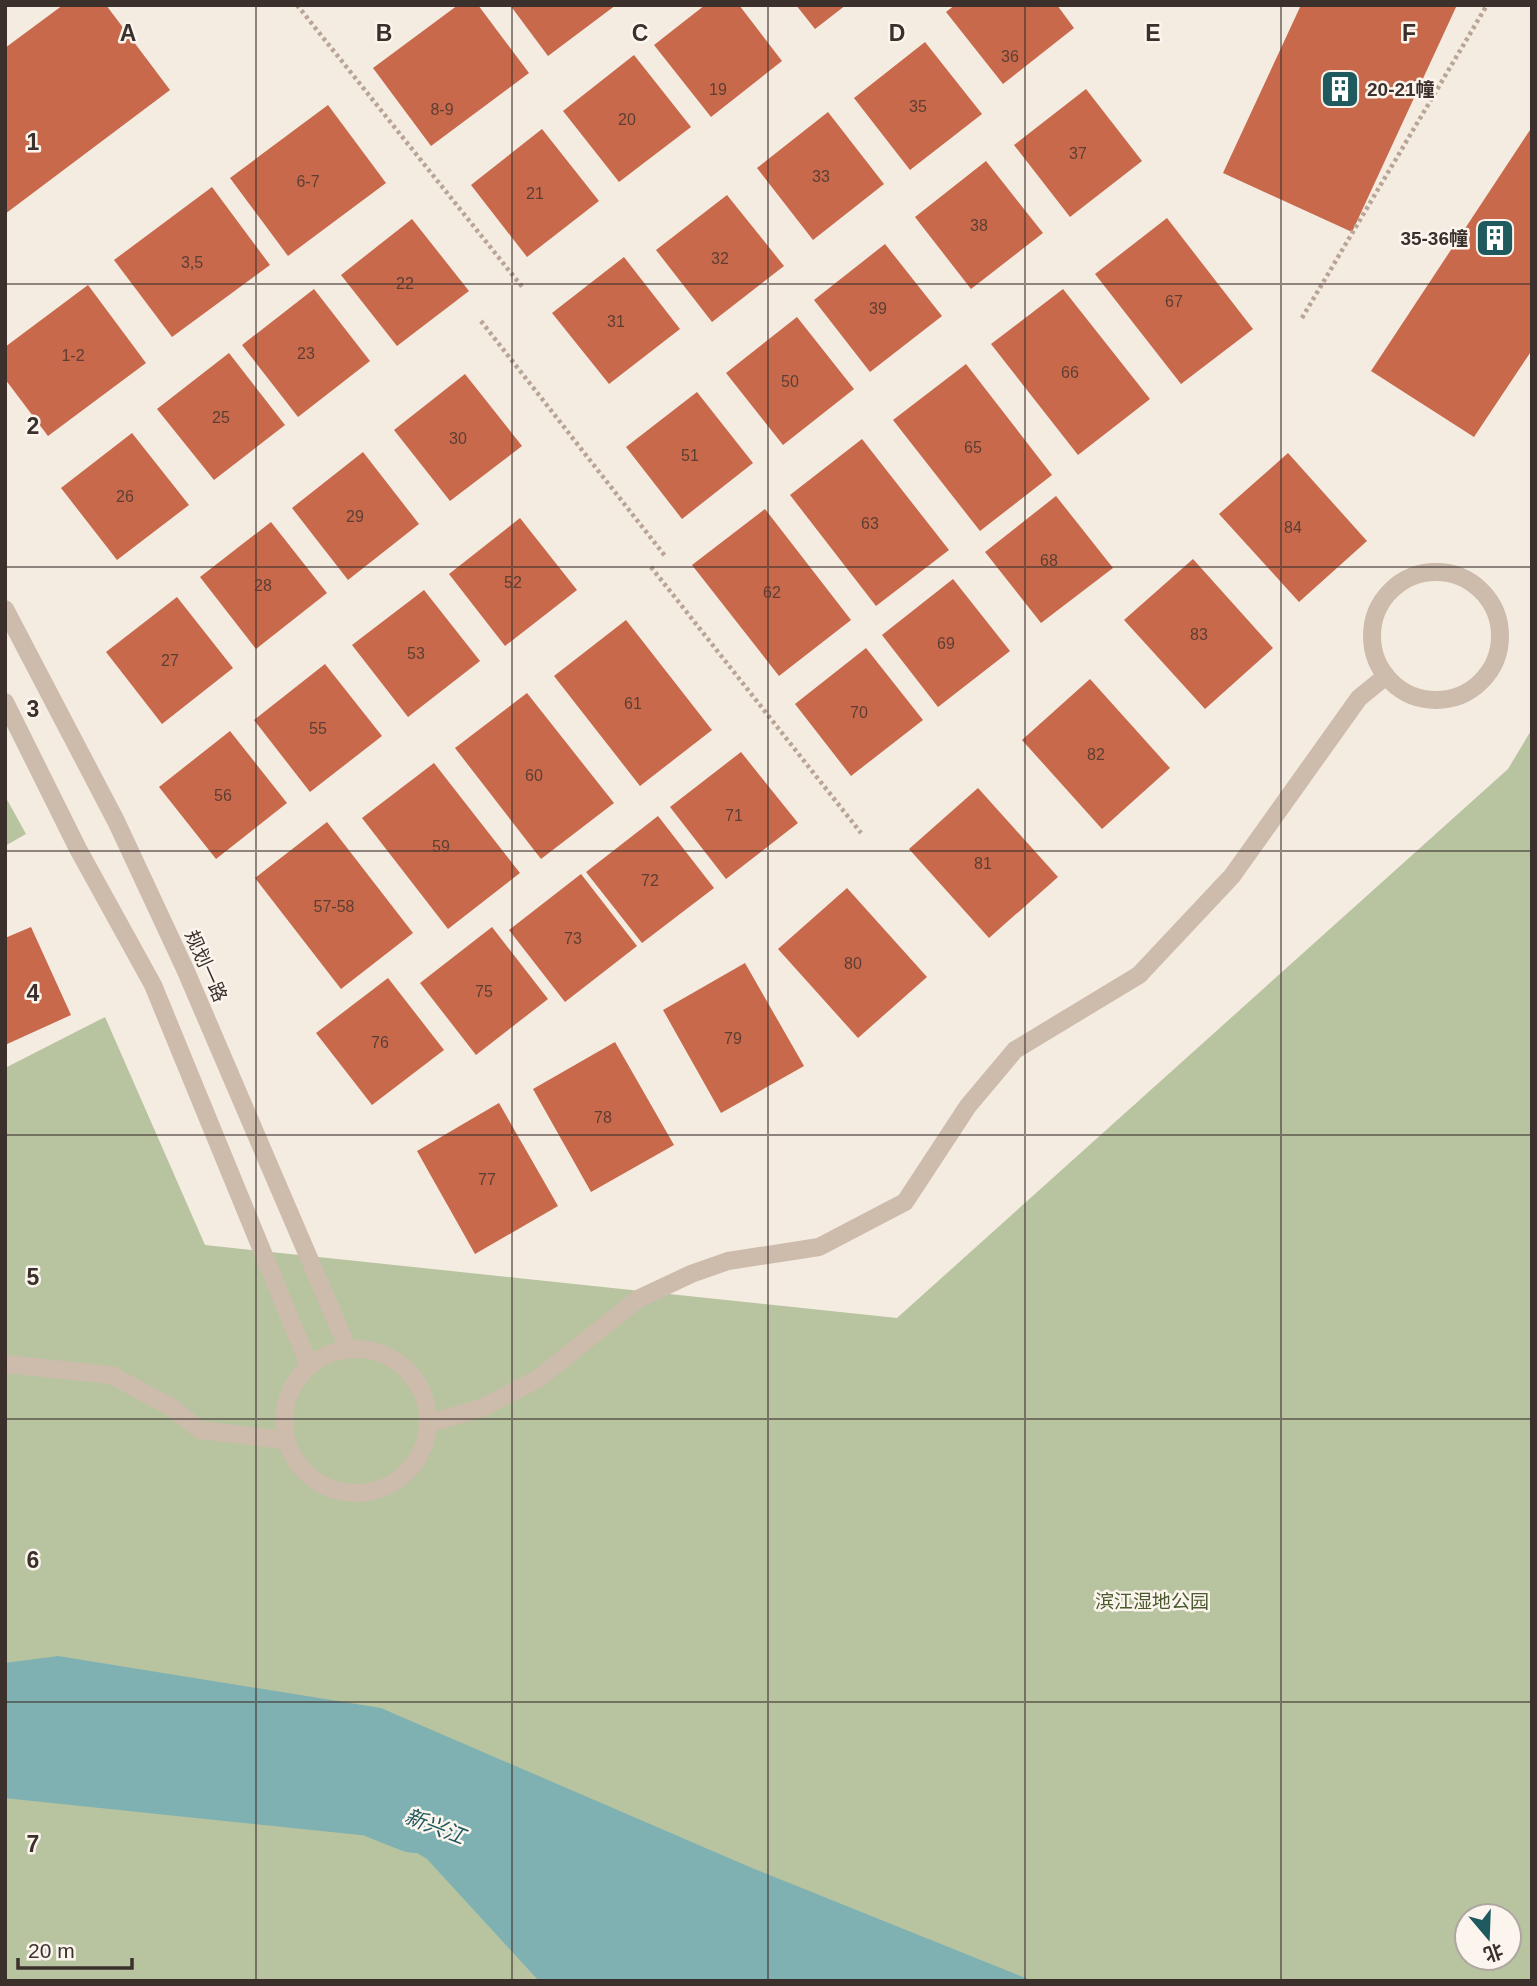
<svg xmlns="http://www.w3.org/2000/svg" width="1537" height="1986" viewBox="0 0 1537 1986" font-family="Helvetica,'Noto Sans SC',sans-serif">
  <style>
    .green { fill: #b8c4a0; fill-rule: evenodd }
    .water { fill: #7fb0b2 }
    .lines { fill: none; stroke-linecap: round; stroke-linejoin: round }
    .river { stroke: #7fb0b2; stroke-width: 68 }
    .building { fill: #c8694b }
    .path { stroke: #b9a596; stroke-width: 4.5; stroke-dasharray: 3.5 3.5; stroke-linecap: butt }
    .minor { stroke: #cdbbac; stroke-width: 18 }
    .grid { fill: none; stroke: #3b302b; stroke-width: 2; stroke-opacity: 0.55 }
    .labels { text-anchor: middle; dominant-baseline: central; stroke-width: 5; stroke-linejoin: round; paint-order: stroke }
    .number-label { font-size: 16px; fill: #5e3e33 }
    .poi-label { font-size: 19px; font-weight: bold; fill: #3b302b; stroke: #fbf5ee; text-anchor: start }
    .street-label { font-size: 19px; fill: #3b302b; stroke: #fbf5ee }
    .park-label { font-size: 19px; fill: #4a5a2e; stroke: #fbf5ee }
    .water-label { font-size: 21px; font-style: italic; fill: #1f5a5e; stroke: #fbf5ee }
    .grid-label { font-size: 23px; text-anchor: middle; font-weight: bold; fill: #3b302b; stroke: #fbf5ee; stroke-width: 5; stroke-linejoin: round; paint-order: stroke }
  </style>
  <rect width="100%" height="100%" fill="#f4ebe1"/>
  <g class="green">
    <path d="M1532,729v1252h-1527v-913l100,-51 100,228 692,73 611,-549zM1467,1916h42v42h-42z"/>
    <path d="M5,796l21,38 -21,12z"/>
  </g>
  <path class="water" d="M58,1656l323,52 371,160 281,113h-494l-112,-122 -162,-97 -138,-13 -122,34v-120z"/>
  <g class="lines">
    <path class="river" d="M5,1764l366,38 43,17"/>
  </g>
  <g class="building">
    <path d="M63,5h43l64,85 -165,124v-166z"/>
    <path d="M458,5h20l51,68 -98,73 -58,-78z"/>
    <path d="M510,5h106l-68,51z"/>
    <path d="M705,5h34l43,56 -71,56 -57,-72z"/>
    <path d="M796,5h50l-31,24z"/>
    <path d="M955,5h102l17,23 -71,56 -57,-72z"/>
    <path d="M1301,5h156l-105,227 -129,-59z"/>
    <path d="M925,42l57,72 -72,56 -56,-72z"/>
    <path d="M634,55l57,72 -72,55 -56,-71z"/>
    <path d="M1086,89l56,72 -72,56 -56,-72z"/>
    <path d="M328,105l58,78 -98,73 -58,-78z"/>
    <path d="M828,112l56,72 -71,56 -56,-72z"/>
    <path d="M1532,127v223l-58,87 -103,-66z"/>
    <path d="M542,129l57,72 -72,56 -56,-72z"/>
    <path d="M986,161l57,72 -72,56 -56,-72z"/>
    <path d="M212,187l58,78 -98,72 -58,-77z"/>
    <path d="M727,195l57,71 -72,56 -56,-72z"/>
    <path d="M1167,218l86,111 -72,55 -86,-110z"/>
    <path d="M412,219l57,72 -72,55 -56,-71z"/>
    <path d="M885,244l57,72 -72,56 -56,-72z"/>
    <path d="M624,257l56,72 -71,55 -57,-71z"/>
    <path d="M88,285l58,78 -98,73 -43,-57v-32z"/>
    <path d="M314,289l56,72 -72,56 -56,-72z"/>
    <path d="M1063,289l87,110 -72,56 -87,-111z"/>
    <path d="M797,317l57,72 -71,56 -57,-72z"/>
    <path d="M229,353l56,72 -71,55 -57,-71z"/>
    <path d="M966,364l86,111 -72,56 -87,-111z"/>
    <path d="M465,374l57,72 -72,55 -56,-71z"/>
    <path d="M697,392l56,71 -71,56 -56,-72z"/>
    <path d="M132,433l57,72 -72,55 -56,-72z"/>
    <path d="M862,439l87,111 -73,56 -86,-111z"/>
    <path d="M363,452l56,72 -71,56 -56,-72z"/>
    <path d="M1288,453l79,88 -68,61 -80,-88z"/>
    <path d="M1056,496l57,72 -72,55 -56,-71z"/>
    <path d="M765,509l86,111 -72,56 -87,-111z"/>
    <path d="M520,518l57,72 -72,56 -56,-72z"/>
    <path d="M271,522l56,71 -71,56 -56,-72z"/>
    <path d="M1193,559l80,89 -68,61 -81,-89z"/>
    <path d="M953,579l57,72 -72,56 -56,-72z"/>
    <path d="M424,590l56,71 -72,56 -56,-72z"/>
    <path d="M177,597l56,71 -71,56 -56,-72z"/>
    <path d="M626,620l86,110 -72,56 -86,-110z"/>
    <path d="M866,648l57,72 -72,56 -56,-72z"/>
    <path d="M325,664l57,72 -72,56 -56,-72z"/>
    <path d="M1090,679l80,89 -68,61 -80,-89z"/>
    <path d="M527,693l87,110 -73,56 -86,-111z"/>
    <path d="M230,731l57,72 -71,56 -57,-72z"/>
    <path d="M741,752l57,71 -72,56 -56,-72z"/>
    <path d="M434,763l86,110 -72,56 -86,-111z"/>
    <path d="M978,788l80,89 -69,61 -80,-89z"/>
    <path d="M658,816l56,72 -72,55 -56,-71z"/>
    <path d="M327,822l86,111 -72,56 -86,-111z"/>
    <path d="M581,874l56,72 -72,56 -56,-72z"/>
    <path d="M847,888l80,89 -69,61 -80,-89z"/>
    <path d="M31,927l40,88 -66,30v-107z"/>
    <path d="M492,927l56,72 -72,56 -56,-72z"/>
    <path d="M745,963l59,103 -83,47 -58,-103z"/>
    <path d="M388,978l56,72 -72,55 -56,-72z"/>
    <path d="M615,1042l59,103 -83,47 -58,-103z"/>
    <path d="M499,1103l59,103 -83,48 -58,-103z"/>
  </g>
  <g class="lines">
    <g class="path">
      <path d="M297,5l226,283"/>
      <path d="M1302,318l185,-313"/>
      <path d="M481,321l184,235"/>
      <path d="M651,567l210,266"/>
    </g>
    <g class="minor">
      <circle cx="1436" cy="636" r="64"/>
      <path d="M5,609l111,212 69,148 163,380"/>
      <path d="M5,702l73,147 75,136 156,380"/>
      <circle cx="356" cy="1421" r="72"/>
      <path d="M5,1364l106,11 60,32 29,23 85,10"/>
      <path d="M429,1423l53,-15 57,-30 99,-79 53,-25 37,-13 91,-14 86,-45 63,-96 47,-56 124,-75 93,-99 127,-178 27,-22"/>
    </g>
  </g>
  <path class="grid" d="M256,5v1976M512,5v1976M768,5v1976M1025,5v1976M1281,5v1976M5,284h1527M5,567h1527M5,851h1527M5,1135h1527M5,1419h1527M5,1702h1527"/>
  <defs>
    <g id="building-square" transform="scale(2.0125)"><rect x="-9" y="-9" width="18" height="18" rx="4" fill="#1f5a5e" stroke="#fbf5ee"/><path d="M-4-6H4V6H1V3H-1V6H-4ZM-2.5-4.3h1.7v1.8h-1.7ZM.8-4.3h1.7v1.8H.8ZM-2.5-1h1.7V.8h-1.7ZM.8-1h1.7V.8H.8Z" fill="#fff"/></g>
  </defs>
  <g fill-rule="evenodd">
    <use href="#building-square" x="1340" y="89"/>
    <use href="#building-square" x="1495" y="238"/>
  </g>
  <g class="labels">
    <g class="number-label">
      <text x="1010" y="56">36</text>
      <text x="718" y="89">19</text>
      <text x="918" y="106">35</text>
      <text x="442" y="109">8-9</text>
      <text x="627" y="119">20</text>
      <text x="1078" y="153">37</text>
      <text x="821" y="176">33</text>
      <text x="308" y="181">6-7</text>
      <text x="535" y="193">21</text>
      <text x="979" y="225">38</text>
      <text x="720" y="258">32</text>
      <text x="192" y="262">3,5</text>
      <text x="405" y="283">22</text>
      <text x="1174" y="301">67</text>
      <text x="878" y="308">39</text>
      <text x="616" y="321">31</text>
      <text x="306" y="353">23</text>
      <text x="73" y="355">1-2</text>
      <text x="1070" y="372">66</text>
      <text x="790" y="381">50</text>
      <text x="221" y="417">25</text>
      <text x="458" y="438">30</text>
      <text x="973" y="447">65</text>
      <text x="690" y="455">51</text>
      <text x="125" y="496">26</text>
      <text x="355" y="516">29</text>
      <text x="870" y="523">63</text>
      <text x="1293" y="527">84</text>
      <text x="1049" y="560">68</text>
      <text x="513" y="582">52</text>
      <text x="263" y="585">28</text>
      <text x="772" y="592">62</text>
      <text x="1199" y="634">83</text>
      <text x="946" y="643">69</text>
      <text x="416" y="653">53</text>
      <text x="170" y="660">27</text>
      <text x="633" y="703">61</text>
      <text x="859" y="712">70</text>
      <text x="318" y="728">55</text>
      <text x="1096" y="754">82</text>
      <text x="534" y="775">60</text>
      <text x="223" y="795">56</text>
      <text x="734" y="815">71</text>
      <text x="441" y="846">59</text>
      <text x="983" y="863">81</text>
      <text x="650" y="880">72</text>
      <text x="334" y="906">57-58</text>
      <text x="573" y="938">73</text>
      <text x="853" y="963">80</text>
      <text x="484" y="991">75</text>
      <text x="733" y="1038">79</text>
      <text x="380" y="1042">76</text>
      <text x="603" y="1117">78</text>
      <text x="487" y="1179">77</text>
    </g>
    <g class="poi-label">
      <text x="1367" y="89">20-21幢</text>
      <text x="1468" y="238" text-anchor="end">35-36幢</text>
    </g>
    <g class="street-label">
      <text transform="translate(206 966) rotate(66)">规划一路</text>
    </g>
    <g class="park-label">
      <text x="1152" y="1601">滨江湿地公园</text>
    </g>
    <g class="water-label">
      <text transform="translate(435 1826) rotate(21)">新兴江</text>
    </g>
  </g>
  <g class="grid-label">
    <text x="128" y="41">A</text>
    <text x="384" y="41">B</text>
    <text x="640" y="41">C</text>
    <text x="897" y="41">D</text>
    <text x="1153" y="41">E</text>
    <text x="1409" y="41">F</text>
    <text x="33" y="150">1</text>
    <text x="33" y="434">2</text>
    <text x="33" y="717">3</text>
    <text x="33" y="1001">4</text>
    <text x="33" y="1285">5</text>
    <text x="33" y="1568">6</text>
    <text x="33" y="1852">7</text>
  </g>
  <rect width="1537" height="1986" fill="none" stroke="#3b302b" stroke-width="14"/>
  <g transform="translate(1488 1937) rotate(161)"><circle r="33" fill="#fbf5ee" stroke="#aea6a0" stroke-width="2"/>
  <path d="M0-5L12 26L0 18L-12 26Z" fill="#1f5a5e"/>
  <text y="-10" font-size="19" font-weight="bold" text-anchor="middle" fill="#3b302b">北</text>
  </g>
  <path d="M18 1958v10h114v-10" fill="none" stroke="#3b302b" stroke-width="3.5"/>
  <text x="28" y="1958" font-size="21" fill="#3b302b" stroke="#fbf5ee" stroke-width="5" paint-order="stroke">20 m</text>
</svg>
